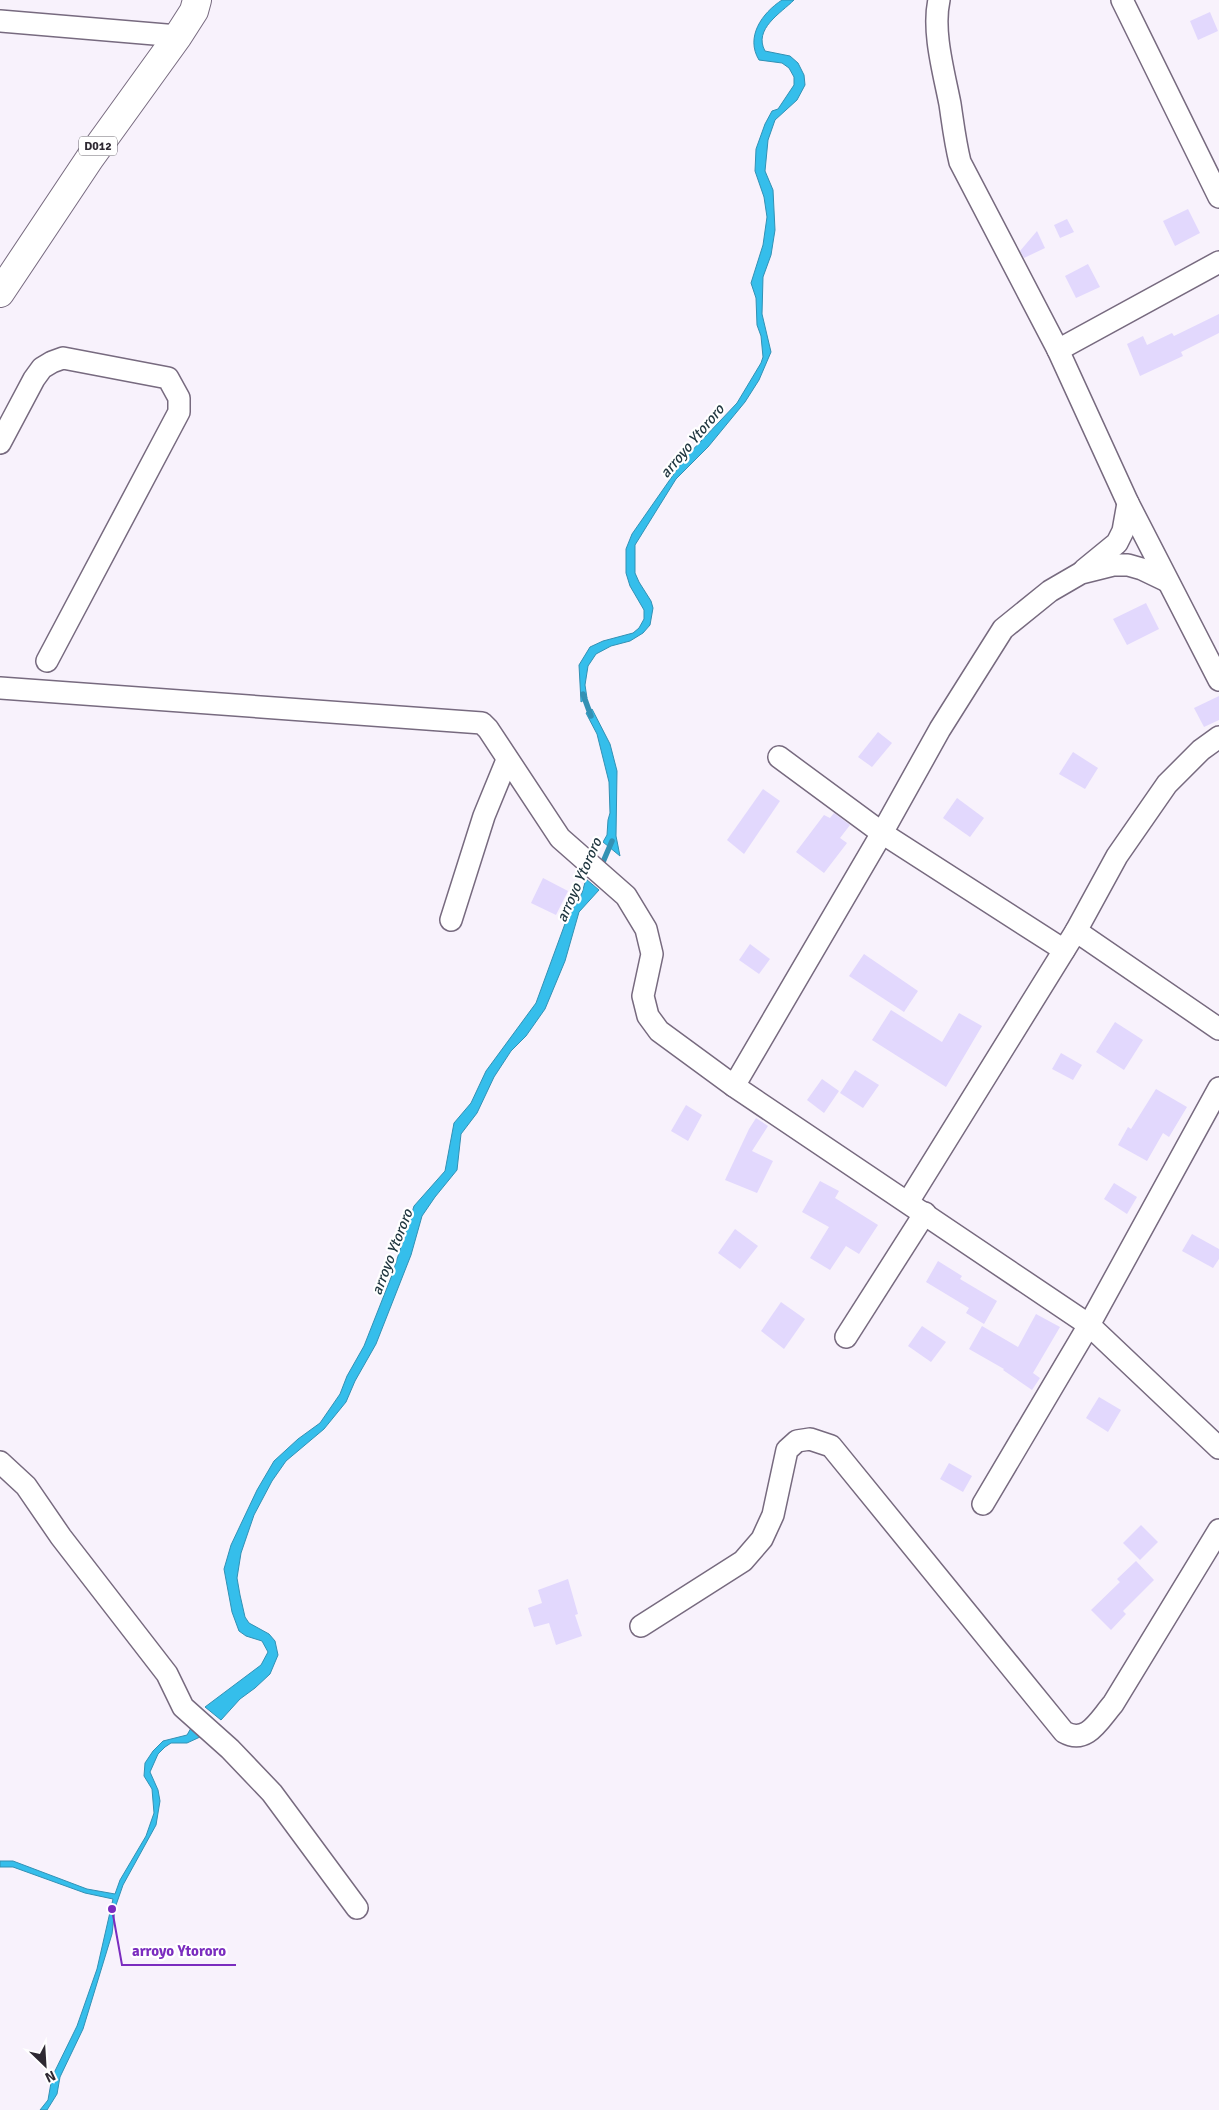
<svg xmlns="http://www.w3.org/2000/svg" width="1219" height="2110" viewBox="0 0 1219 2110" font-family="Signika,sans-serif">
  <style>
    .water { fill: #35beeb; stroke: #3391b4 }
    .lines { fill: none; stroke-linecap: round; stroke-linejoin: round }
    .stream { stroke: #3391b4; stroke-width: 5.5 }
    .building { fill: #e2d8fd }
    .minor-casing { stroke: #776a7f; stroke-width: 24 }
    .major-casing { stroke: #776a7f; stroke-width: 30 }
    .minor { stroke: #fff; stroke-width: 21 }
    .major { stroke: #fff; stroke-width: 28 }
    .labels { text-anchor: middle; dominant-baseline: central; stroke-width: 4.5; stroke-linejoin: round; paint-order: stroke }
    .shield { fill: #fff; stroke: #6d6970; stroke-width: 1 }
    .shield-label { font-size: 12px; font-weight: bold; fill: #2e2932 }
    .water-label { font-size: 15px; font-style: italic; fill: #213740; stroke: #fff }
    .leader { fill: none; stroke: #7b2cbf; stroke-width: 2 }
    .callout-dot { fill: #7b2cbf; stroke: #fff; stroke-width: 2 }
    .callout-label { font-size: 15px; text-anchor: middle; font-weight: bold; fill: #7b2cbf; stroke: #fff; stroke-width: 4.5; stroke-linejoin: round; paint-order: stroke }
  </style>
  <rect width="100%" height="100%" fill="#f8f2fc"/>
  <g class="water">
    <path d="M782,0h12c-13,13 -41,29 -29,51l25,5 8,7 6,12 1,10 -8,15 -22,20 -7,20 -3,31 8,19 2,40 -4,25 -8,22 -1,37 9,38 -12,28 -14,22 -37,45 -32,32 -41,66v28l4,9 12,19 2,7 -3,17 -7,8 -13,8 -19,5 -15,8 -8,12 -3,19 2,13 -6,4 -2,-37 11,-18 13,-6 30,-8 6,-5 5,-9v-9l-14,-24 -4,-13v-24l6,-15 53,-76 52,-55 24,-40 2,-6 -2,-21 -4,-11 -1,-27 -5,-15 12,-38 4,-28 -3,-20 -9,-26 1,-22 9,-25 7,-13 6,-2 16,-24v-8l-5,-9 -7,-5 -23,-3c-14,-23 3,-47 23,-60z"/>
    <path d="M592,709l18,35 7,27 -1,65 4,20 -17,-14 4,-7 1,-15 2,-7 -1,-31 -12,-48 -11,-21z"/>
    <path d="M586,879l13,11 -20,22 -14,49 -20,48 -19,27 -15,15 -17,26 -17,36 -16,21 -4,36 -22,27 -13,19 -11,39 -35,89 -21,37 -9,21 -22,27 -38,32 -14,20 -18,34 -13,38 -4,25 3,17 5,22 4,6 20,11 6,7 3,14 -8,19 -15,14 -15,11 -19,21 -16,-13 56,-42 7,-13 -6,-11 -16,-5 -7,-5 -7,-19 -8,-43 7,-24 26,-55 17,-29 24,-22 22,-16 20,-29 7,-18 17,-30 28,-71 22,-69 31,-35 9,-48 17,-20 15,-32 50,-68 30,-82 16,-28z"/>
    <path d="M191,1728l9,9 -13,6h-16l-6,4 -7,7 -8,18 8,18 2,11 -4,24 -33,60 -8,23 -3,26 -29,95 -23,48 -3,17 -10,16h-7l8,-10 4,-23 25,-51 20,-57 16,-70 -28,-6 -72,-26h-13v-6h13l74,28 28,5 5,-14 26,-44 8,-23 -2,-24 -8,-13 1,-13 8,-12 10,-10 24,-6z"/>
  </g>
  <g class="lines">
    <g class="stream">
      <path d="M583,694l8,22"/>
      <path d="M600,869l12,-28"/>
    </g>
  </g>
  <g class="building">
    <path d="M1210,12l8,19 -20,9 -8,-19z"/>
    <path d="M1188,209l12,24 -25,13 -12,-25z"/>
    <path d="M1067,219l7,13 -14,6 -6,-13z"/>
    <path d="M1037,231l8,17 -21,10 -4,-7z"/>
    <path d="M1088,264l12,23 -24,11 -11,-22z"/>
    <path d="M1219,314v19l-38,19 2,4 -43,20 -13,-32 16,-8 4,9 25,-12 2,3z"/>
    <path d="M1146,603l13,26 -32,16 -14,-26z"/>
    <path d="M1219,696v24l-15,7 -10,-19z"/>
    <path d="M878,732l14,11 -20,24 -14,-10z"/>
    <path d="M1073,752l25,16 -13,21 -26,-15z"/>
    <path d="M763,789l17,12 -36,53 -17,-14z"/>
    <path d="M957,798l27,20 -14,19 -27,-19z"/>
    <path d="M834,813l16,12 -10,13 7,5 -23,30 -28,-21 28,-37 6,3z"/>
    <path d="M543,878l25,13 -12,24 -25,-12z"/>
    <path d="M750,944l20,15 -11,15 -20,-14z"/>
    <path d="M864,954l54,37 -14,21 -55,-36z"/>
    <path d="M891,1010l51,32 17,-29 23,13 -36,61 -74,-47z"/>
    <path d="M1115,1022l28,18 -19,30 -28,-18z"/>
    <path d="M1061,1053l21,12 -9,15 -21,-11z"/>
    <path d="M855,1070l24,15 -16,23 -23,-15z"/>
    <path d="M822,1079l17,12 -15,22 -17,-13z"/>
    <path d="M1156,1089l31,18 -18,30 -6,-4 -16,28 -29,-16 10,-18 3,2z"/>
    <path d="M686,1105l16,10 -14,26 -17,-10z"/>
    <path d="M756,1118l12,8 -16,25 21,10 -16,32 -32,-13 24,-51z"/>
    <path d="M820,1181l19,10 -4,7 43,27 -19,29 -13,-8 -16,24 -20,-12 19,-31 -27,-15z"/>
    <path d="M1114,1183l23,14 -10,17 -23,-15z"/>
    <path d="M735,1229l23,17 -18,23 -22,-16z"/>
    <path d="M1192,1234l27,15v10l-6,9 -31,-17z"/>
    <path d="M938,1261l24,15 -2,3 37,22 -13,23 -18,-11 3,-5 -43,-26z"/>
    <path d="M781,1302l24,17 -21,30 -23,-18z"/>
    <path d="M1036,1314l24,13 -27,46 7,5 -8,12 -29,-20 1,-1 -35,-20 13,-23 36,21z"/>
    <path d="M922,1326l24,16 -15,20 -23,-16z"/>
    <path d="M1099,1397l22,13 -13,22 -22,-14z"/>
    <path d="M949,1463l23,13 -9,16 -23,-13z"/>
    <path d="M1141,1525l17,17 -18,18 -17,-17z"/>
    <path d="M1136,1561l18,19 -31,31 3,3 -15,16 -20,-20 29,-28 -3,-3z"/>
    <path d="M568,1579l10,35 -3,1 7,21 -26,9 -7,-22 -15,4 -6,-19 14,-5 -4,-13z"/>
  </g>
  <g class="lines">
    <g class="minor-casing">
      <g id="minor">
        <path d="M939,0c-7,31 5,73 11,104 3,20 5,38 10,58l98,188 70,153 91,177"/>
        <path d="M1122,0l97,197"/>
        <path d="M0,21l178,15"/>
        <path d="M1058,350l161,-88"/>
        <path d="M0,443l34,-64 8,-11 10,-6 11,-4 105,20 11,20v14l-132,249"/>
        <path d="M1084,570l33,-27 6,-12 5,-28"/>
        <path d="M0,688l482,35 6,6 72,109 66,58 20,33 6,25 -9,42 5,20 11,15 75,55 355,239 130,123"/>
        <path d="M779,757l103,76 182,117"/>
        <path d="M451,920l33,-104 23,-56"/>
        <path d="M1076,931l143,98"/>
        <path d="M734,1086l148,-253 58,-104 63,-100 47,-38 31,-18 32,-8h15l14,4 25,12"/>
        <path d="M908,1202l168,-271 41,-75 50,-72 34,-34 18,-13"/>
        <path d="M846,1337l79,-124"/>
        <path d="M0,1462l26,24 35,51 106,137 16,33 47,42 42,44 85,115"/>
        <path d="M983,1504l106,-179 130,-237"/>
        <path d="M641,1626l102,-65 19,-22 11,-24 14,-65 10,-9 13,-2 21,7 233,286c23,13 35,-12 49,-28l106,-174"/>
      </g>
    </g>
    <g class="major-casing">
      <path id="major" d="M0,293l90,-135 88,-122 16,-25 3,-11"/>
    </g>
    <use href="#minor" class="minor"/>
    <use href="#major" class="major"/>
  </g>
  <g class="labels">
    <rect class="shield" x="79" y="136.5" width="38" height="19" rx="4"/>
    <g class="shield-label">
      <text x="98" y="146">D012</text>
    </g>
    <g class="water-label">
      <text transform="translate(692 441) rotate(-50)">arroyo Ytororo</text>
      <text transform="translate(579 880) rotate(-66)">arroyo Ytororo</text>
      <text transform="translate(392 1252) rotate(-69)">arroyo Ytororo</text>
    </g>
  </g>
  <path class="leader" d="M112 1909L122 1965H236"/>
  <circle class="callout-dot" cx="112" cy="1909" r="5"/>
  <g class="callout-label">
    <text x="179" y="1956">arroyo Ytororo</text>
  </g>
  <g transform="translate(45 2065) rotate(155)" stroke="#ffffff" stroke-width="4" paint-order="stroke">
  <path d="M0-4L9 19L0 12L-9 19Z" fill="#2e2932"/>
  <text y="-8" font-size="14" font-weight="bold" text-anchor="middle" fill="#2e2932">N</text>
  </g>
</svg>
